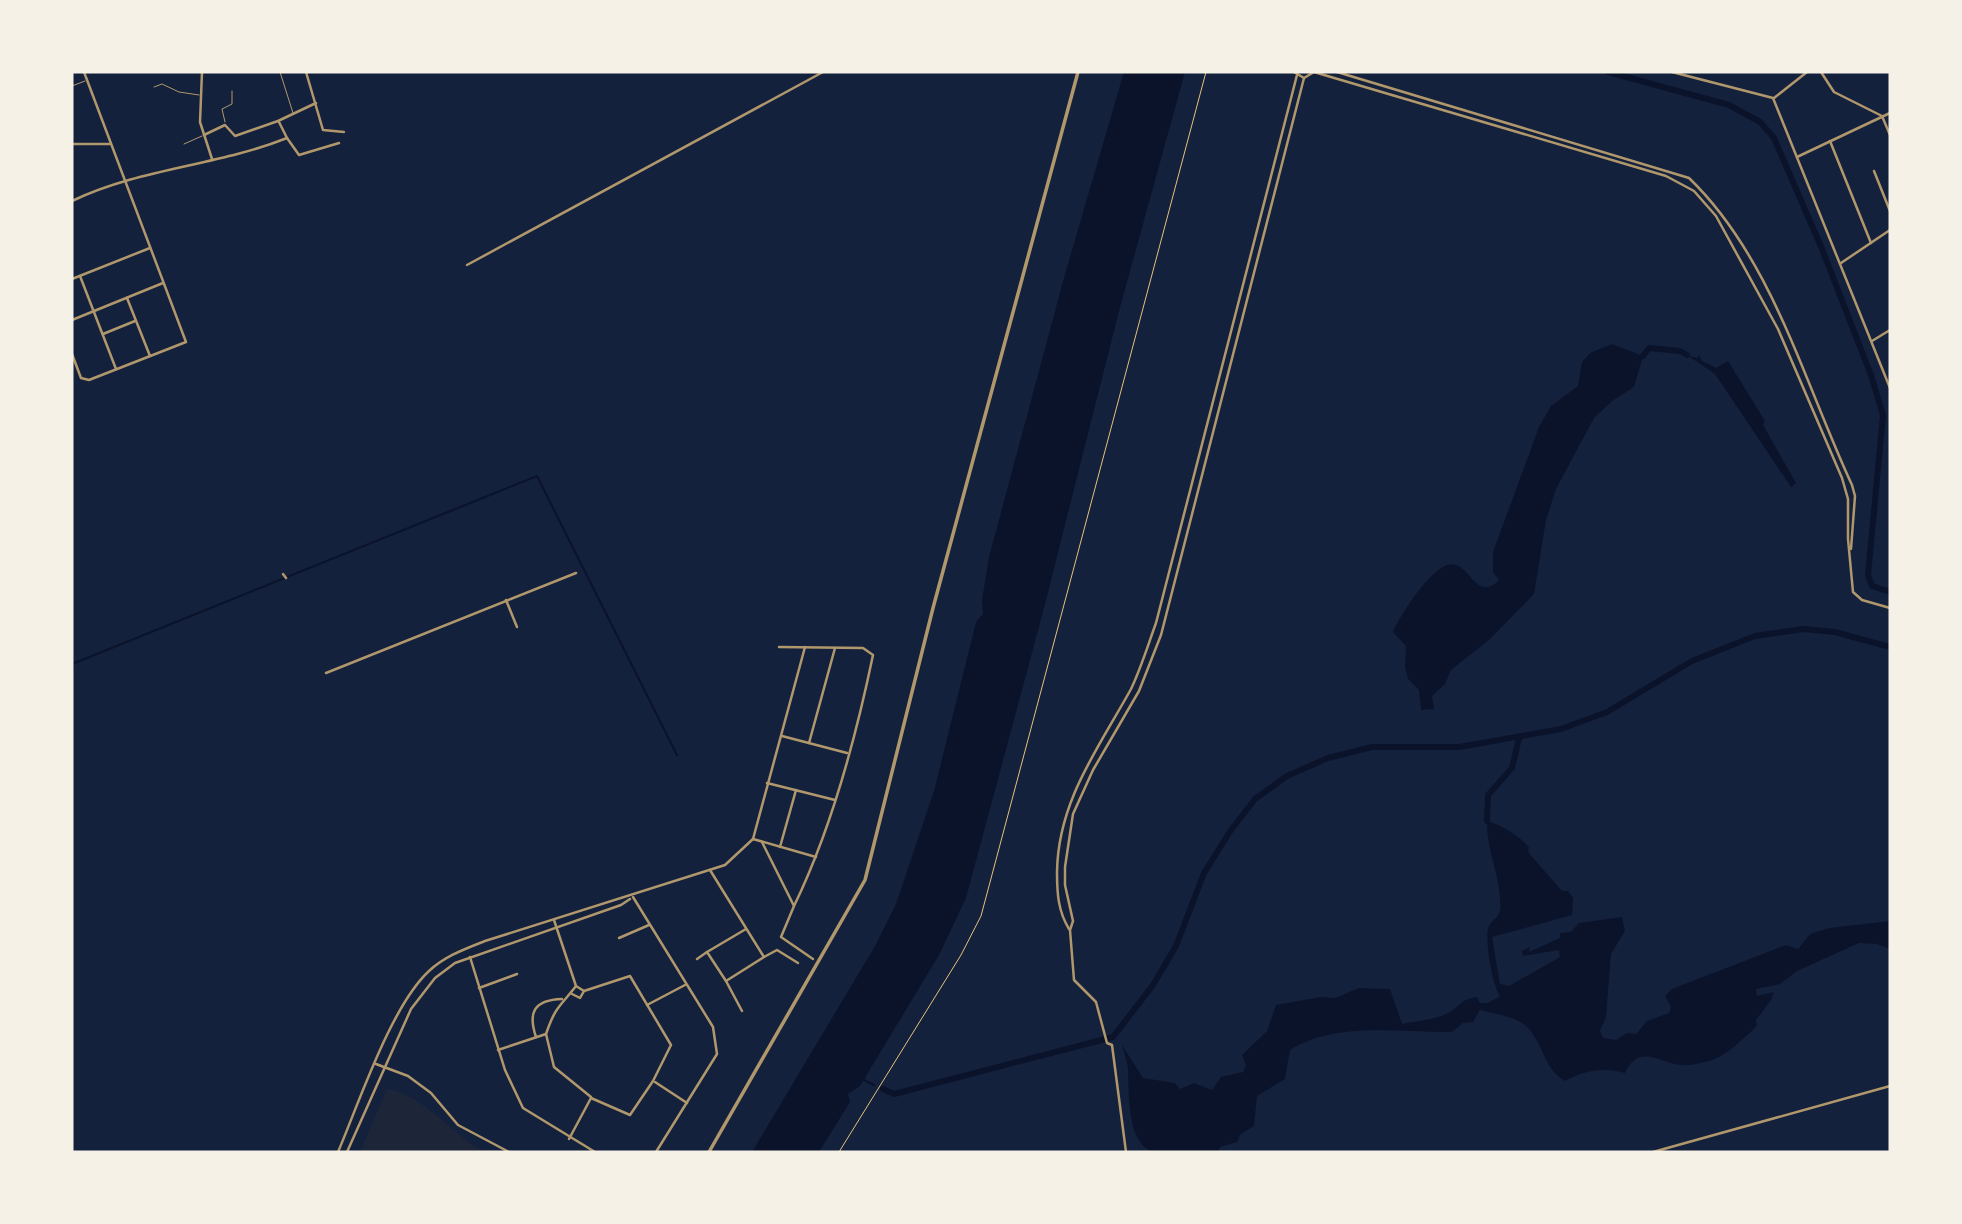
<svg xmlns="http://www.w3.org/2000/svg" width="1962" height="1224" viewBox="0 0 1962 1224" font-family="'PT Serif',serif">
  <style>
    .green { fill: #1d2539 }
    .water { fill: #0b132b }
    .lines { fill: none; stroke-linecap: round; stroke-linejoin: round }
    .stream { stroke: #0b132b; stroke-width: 2 }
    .canal { stroke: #0b132b; stroke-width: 6 }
    .path { stroke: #e5c07b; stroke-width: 1 }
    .service { stroke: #b1986c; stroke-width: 1 }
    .minor { stroke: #b1986c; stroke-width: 2.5 }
    .tertiary { stroke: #b1986c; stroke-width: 3.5 }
  </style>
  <rect width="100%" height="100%" fill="#14213d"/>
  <path class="green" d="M387,1089c37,6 65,46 98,63h-125z"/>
  <g class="water">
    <path d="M1124,72h61l-66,239 -76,301 -77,286 -27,57 -79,131 -12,8 2,8 -31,50h-67l123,-206 21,-42 38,-113 42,-169 7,-8 -1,-14 7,-43 76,-283z"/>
    <path d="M1612,344l31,12 -9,31 -22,14 -18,17 -38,71 -10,31 -12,74 -44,45 -39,31 -6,14 -13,12 2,13 -13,1 -2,-20 -11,-11 -3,-12 1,-21 -13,-14c7,-16 43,-75 63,-67 15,5 23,36 43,15l-6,-8v-20l46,-125 12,-21 27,-20 4,-24 8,-9z"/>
    <path d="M1687,355l10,3 2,-3 3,6 14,7 12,-7 37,60 -2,4 33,58 -5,4 -76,-113z"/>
    <path d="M1487,821c14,3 33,16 42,26l-1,5 34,39h6l5,7 -1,17 -80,22 8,47 9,2 51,-29 -1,-7 -36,6 -1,-5 8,-4 -1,5 31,-14v-5l11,-1 8,-9 43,-6 3,14 -14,23 -5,63 -6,14 3,7 13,2 11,-7 9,1 11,-13 22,-8 2,-6 -6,-11 7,-7 114,-44 12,4 12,-15 19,-6 61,-7v28l-13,-5 -18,-1 -62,28 -17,13 -24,5 1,7 17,-4 -3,8 -15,20 1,6c-13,12 -30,30 -48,35 -8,2 -19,5 -27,4 -22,-1 -43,-23 -57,8 -22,-6 -39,-3 -60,8 -22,-13 -21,-37 -38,-54 -13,-12 -31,-12 -47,-17l-7,12 -10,1 -11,9c-53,1 -114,-11 -162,18l-5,29 -28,17 -3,30 -13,8 -4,8 -17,5 -2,5c-17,0 -50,5 -65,0 -26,-8 -24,-57 -25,-81 0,-8 -4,-18 -6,-26l21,33 32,5 5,6 14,-6 18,7 9,-13 22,-5 3,-7 -4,-10 25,-24 9,-26 45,-8 14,1 24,-10 31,1 12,35c15,-3 32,-4 46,-11 12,-6 10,-13 29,-16l3,6h8l12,-7c-8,-11 -15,-56 -12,-68 2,-7 11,-11 12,-17 3,-30 -14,-59 -13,-90z"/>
  </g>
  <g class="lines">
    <g class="stream">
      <path d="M72,664l465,-188 140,279"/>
      <path d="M864,1080l10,5"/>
    </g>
    <g class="canal">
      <path d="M1608,72l121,33 31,17 14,16 48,111 49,126 12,40 -15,160 4,11 18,6"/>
      <path d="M1643,356l6,-8 31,3 7,4"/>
      <path d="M1487,821l1,-26 24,-27 7,-30"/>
      <path d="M883,1089l11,5 219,-57 40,-52 23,-39 28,-73 27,-43 24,-31 32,-23 41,-18 44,-11h87l102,-18 46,-17 85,-51 63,-25 48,-7 32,3 55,15"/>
    </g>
    <path class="path" d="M839,1152l122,-197 20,-39 225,-844"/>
    <g class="service">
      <path d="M280,72l13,41"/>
      <path d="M72,86l13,-5"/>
      <path d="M154,87l8,-3 17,8 20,3"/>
      <path d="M225,122l-3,-13 10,-5v-13"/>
      <path d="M184,144l18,-8"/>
    </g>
    <g class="minor">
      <path d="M202,72l-2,50 12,37"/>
      <path d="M306,72l17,58 21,2"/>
      <path d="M1294,72l10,6 10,-6"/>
      <path d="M1314,72l352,104 28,15 22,25 62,113 64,149 6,21v40l5,53 9,8 28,8"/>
      <path d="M1337,72l352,106c83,80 115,204 163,307l3,11 -4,53"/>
      <path d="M1672,72l101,26 117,290"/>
      <path d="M1821,72l13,20 48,24 8,19"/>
      <path d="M1774,98l33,-26"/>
      <path d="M279,122l8,16"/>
      <path d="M204,135l21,-10 10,11 43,-15 38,-18"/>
      <path d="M1830,141l41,102"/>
      <path d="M72,144h38"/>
      <path d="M1797,157l93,-44"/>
      <path d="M1874,171l16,40"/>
      <path d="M72,201c69,-33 145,-35 215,-63l12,17 40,-12"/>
      <path d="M1841,263l49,-33"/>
      <path d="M467,265l356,-193"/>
      <path d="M80,276l36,93"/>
      <path d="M72,279l78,-31"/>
      <path d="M127,298l23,58"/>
      <path d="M72,320l91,-37"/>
      <path d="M103,334l32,-13"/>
      <path d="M1872,341l18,-11"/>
      <path d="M72,354l9,24 8,2 97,-38 -102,-270"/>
      <path d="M283,574l3,4"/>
      <path d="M506,600l11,27"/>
      <path d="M326,673l250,-100"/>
      <path d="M782,736l65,17"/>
      <path d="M809,743l26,-95"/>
      <path d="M767,783l68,17"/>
      <path d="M753,839l52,-192"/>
      <path d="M753,839l63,18"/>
      <path d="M762,842l32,64c37,-76 62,-169 79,-251l-10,-7 -84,-1"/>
      <path d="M780,847l16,-57"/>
      <path d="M710,870l54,87 -38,24 16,30"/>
      <path d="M633,897l80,130 4,27 -61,98"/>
      <path d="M794,906l-13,31 32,22"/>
      <path d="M554,920l22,66"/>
      <path d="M1069,929c-11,-18 -12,-36 -12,-57 1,-71 41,-123 74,-183 10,-21 17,-44 25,-66l141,-548"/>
      <path d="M619,938l30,-13"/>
      <path d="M707,952l39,-23"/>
      <path d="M470,957l35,113 18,38 72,44"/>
      <path d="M764,957l13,-7 21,13"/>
      <path d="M697,959l10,-7 19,29"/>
      <path d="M479,988l38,-14"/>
      <path d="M647,1005l38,-20"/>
      <path d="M546,1034c10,-29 14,-27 30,-48l8,5 -4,7 -8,-4"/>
      <path d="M536,1037c-8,-24 -3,-37 26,-38"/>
      <path d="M498,1050l48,-16 8,33 37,30"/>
      <path d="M376,1064l32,12 23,17 27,32 51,27"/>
      <path d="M655,1082l32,21"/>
      <path d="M569,1139l22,-41 39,17 23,-34 18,-36 -41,-69 -46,15"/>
      <path d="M338,1152c21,-49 53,-146 91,-181 16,-15 36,-22 56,-30l240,-76 28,-26"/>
      <path d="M347,1152l64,-143 24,-31 20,-15 166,-58 9,-6"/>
      <path d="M1126,1152l-14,-107 -5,-2 -11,-41 -22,-22 -4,-50 3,-9 -8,-36v-18l8,-53 20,-44 46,-79 22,-56 143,-557"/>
      <path d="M1653,1152l237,-66"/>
    </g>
    <path class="tertiary" d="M709,1152l156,-272 68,-272 145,-536"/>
  </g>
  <rect width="1962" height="1224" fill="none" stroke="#f6f1e7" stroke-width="147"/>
</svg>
